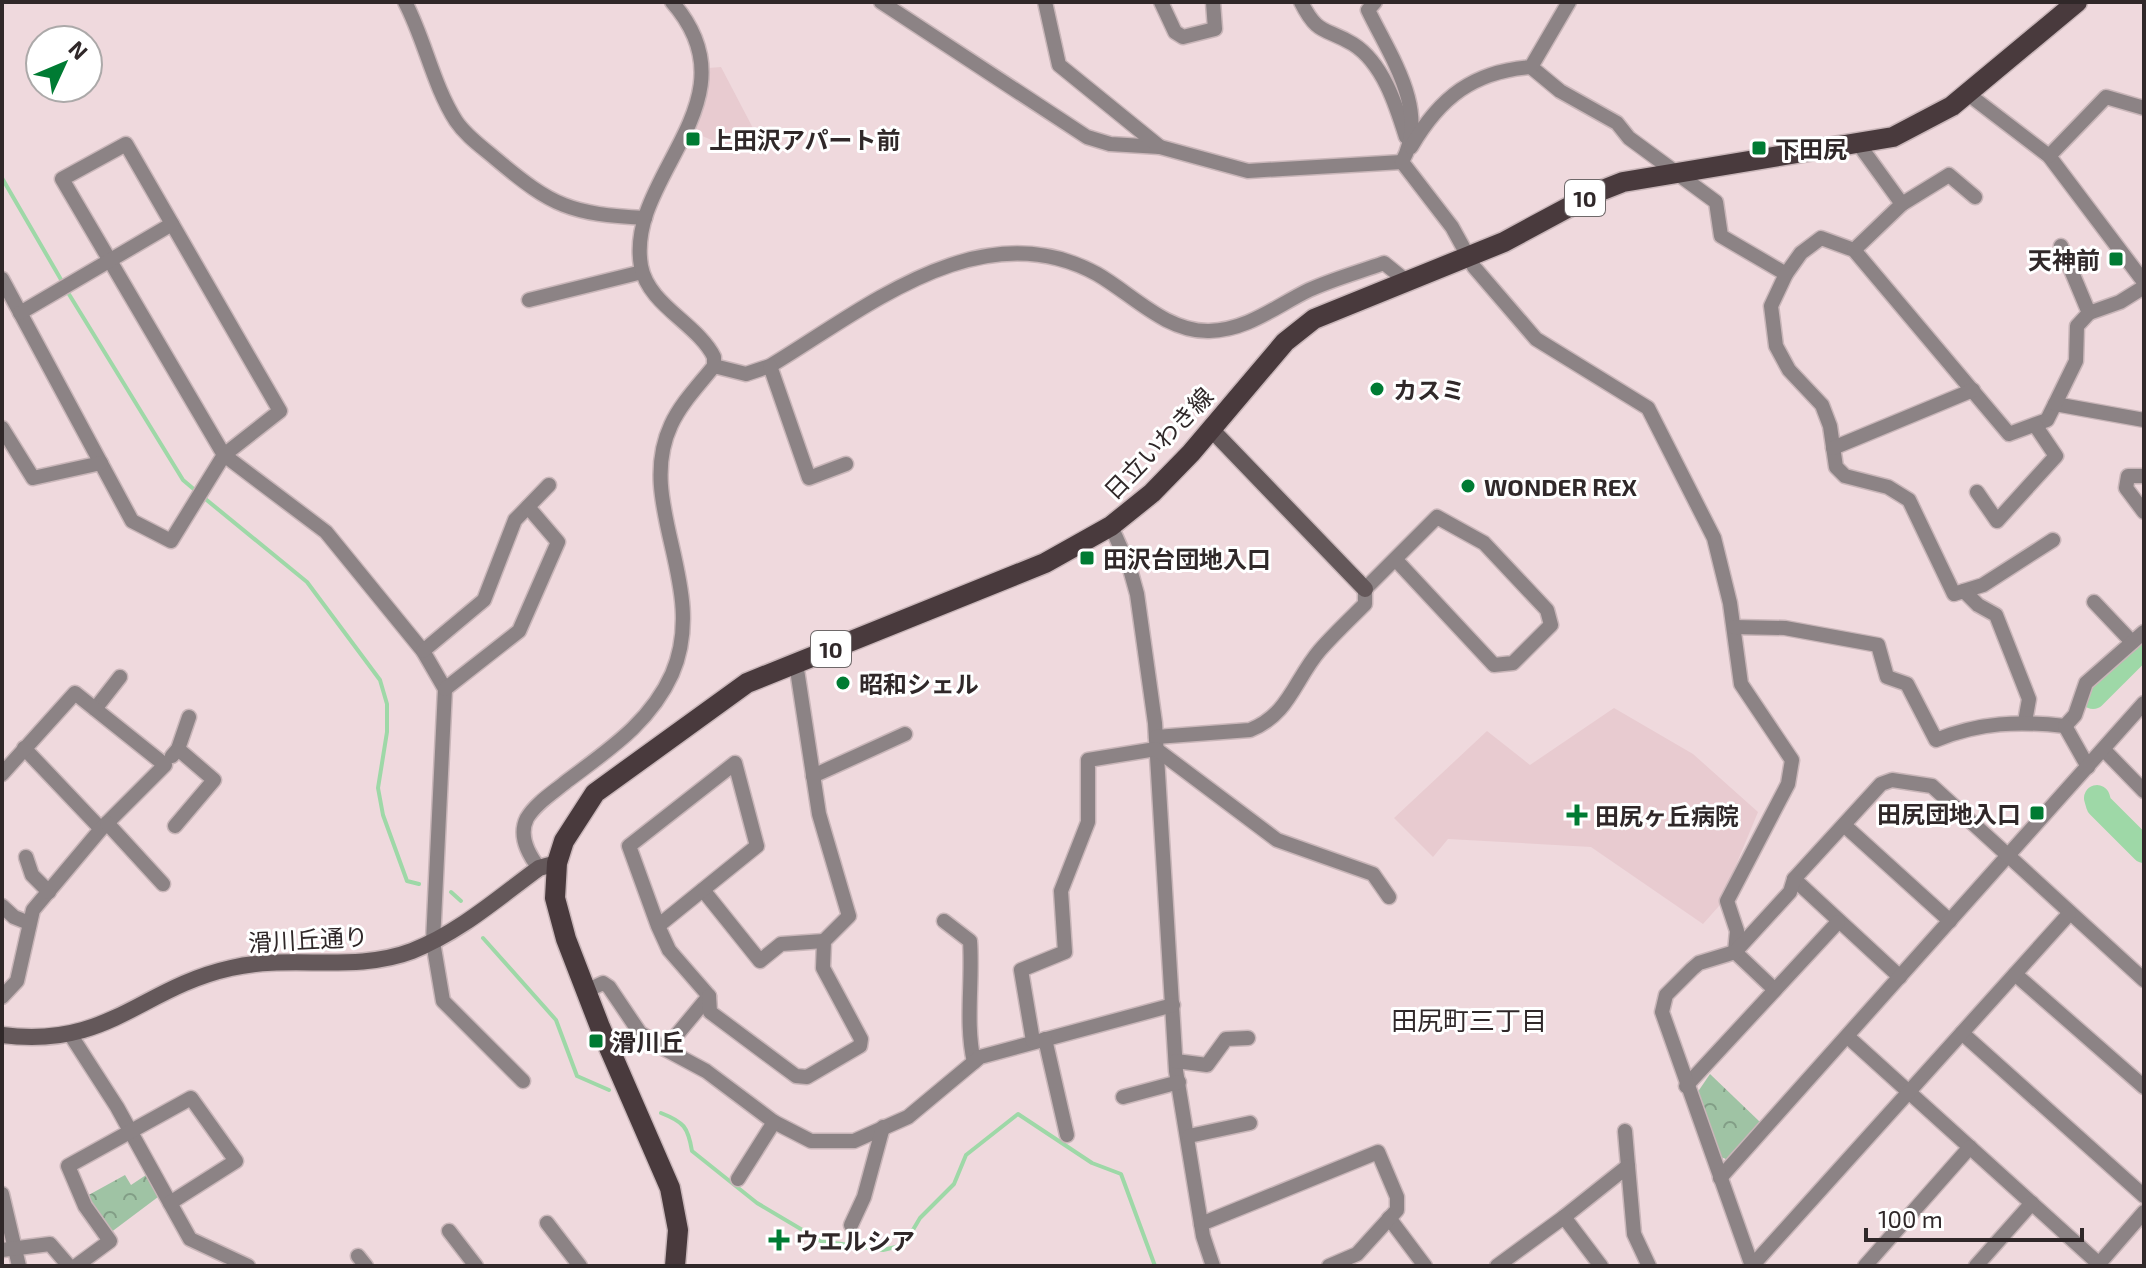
<svg xmlns="http://www.w3.org/2000/svg" width="2146" height="1268" viewBox="0 0 2146 1268" font-family="'Exo 2','Noto Sans JP',sans-serif">
  <style>
    .built { fill: #e8cbd0 }
    .forest { fill: url(#forest-crowns) }
    .lines { fill: none; stroke-linecap: round; stroke-linejoin: round }
    .stream { stroke: #9ed8a7; stroke-width: 4 }
    .river { stroke: #9ed8a7; stroke-width: 26 }
    .street-casing { stroke: #c9b6b9; stroke-width: 17 }
    .secondary-casing { stroke: #c9b6b9; stroke-width: 19 }
    .primary-casing { stroke: #c9b6b9; stroke-width: 23 }
    .street { stroke: #8c8385; stroke-width: 14 }
    .secondary { stroke: #64585a; stroke-width: 16 }
    .primary { stroke: #493a3d; stroke-width: 20 }
    .poi-dot { fill: #007b33; stroke: #fff; stroke-width: 3 }
    .labels { text-anchor: middle; dominant-baseline: central; stroke-width: 6; stroke-linejoin: round; paint-order: stroke }
    .shield { fill: #fff; stroke: #6e6869; stroke-width: 2 }
    .shield-label { font-size: 22px; font-weight: bold; fill: #302829 }
    .poi-label { font-size: 24px; font-weight: bold; fill: #302829; stroke: #fff; text-anchor: start }
    .street-label { font-size: 24px; fill: #302829; stroke: #fff }
    .neighbourhood-label { font-size: 26px; fill: #302829; stroke: #fff }
  </style>
  <defs>
    <pattern id="forest-crowns" width="20" height="18" patternUnits="userSpaceOnUse" patternTransform="scale(2)"><rect width="20" height="18" fill="#9fc3a4"/><path d="M2 6a3 3 0 1 1 6 0M12 15a3 3 0 1 1 6 0" fill="none" stroke="#829e86"/></pattern>
  </defs>
  <rect width="100%" height="100%" fill="#efd9dd"/>
  <g class="built">
    <path d="M721,67l34,65 -18,19 -44,-19 13,-33 2,-31z"/>
    <path d="M1614,708l79,46 65,58 -39,94 -16,18 -112,-77 -143,-8 -15,18 -39,-39 93,-87 43,34z"/>
  </g>
  <g class="forest">
    <path d="M1710,1074l50,48 -34,37 -8,-3 -23,-60z"/>
    <path d="M152,1171l10,23 -56,42 -21,-39 40,-22 6,10z"/>
  </g>
  <g class="lines">
    <g class="stream">
      <path d="M2,178l61,105"/>
      <path d="M67,291l116,189 13,11"/>
      <path d="M203,497l104,85 73,98 7,24v28l-9,56 5,27 24,66 12,3"/>
      <path d="M451,892l10,9"/>
      <path d="M483,938l73,82 21,56 32,14"/>
      <path d="M661,1113c23,9 27,14 31,38l65,52 64,38 62,9 21,-5 16,-27 34,-34 12,-29 52,-41 74,49 29,11 34,92"/>
    </g>
    <g class="river">
      <path d="M2093,696l51,-51"/>
      <path d="M2097,798l2,7 45,45"/>
    </g>
    <g class="street-casing">
      <g id="street">
        <path d="M405,2c20,38 28,83 51,119 10,15 26,26 40,38 57,48 75,55 149,59"/>
        <path d="M881,2l206,135 23,7 50,3 88,24 154,-9"/>
        <path d="M1045,2l14,63 101,82"/>
        <path d="M1161,2l14,30 8,5 32,-8 -2,-27"/>
        <path d="M1301,2c17,34 24,25 52,42 30,19 43,61 53,93"/>
        <path d="M1375,2l-7,8c22,46 62,101 34,152l50,65 22,40 62,72 112,69 66,130 16,65 11,81 51,76 -4,24 -61,117 10,30 -2,21 40,38"/>
        <path d="M1531,67l29,24 57,32 12,15 87,64 5,34 65,38 15,-21 20,-15 33,12 155,184 38,-14 8,-16 89,16"/>
        <path d="M1968,94l81,62 95,126"/>
        <path d="M1860,146l42,58"/>
        <path d="M1411,147c29,-50 63,-76 120,-80l38,-65"/>
        <path d="M2049,156l57,-59 38,11"/>
        <path d="M1854,250l48,-46 47,-29 26,22"/>
        <path d="M1786,274l-15,32 5,40 13,24 33,35 8,21 6,41 9,9 43,11 21,13 45,94 29,-9 70,-45"/>
        <path d="M2,279l130,242 39,20 53,-86 56,-44 -154,-267 -64,35 162,276 102,77 97,119 22,38 -12,253 10,59 80,80"/>
        <path d="M529,300l113,-28"/>
        <path d="M20,313l152,-89"/>
        <path d="M2089,313l31,-11 24,-15"/>
        <path d="M714,366l32,8 24,-8c95,-57 211,-156 327,-92 35,20 69,58 112,57 39,-1 67,-25 100,-41 24,-11 50,-18 75,-27l21,17"/>
        <path d="M770,366l39,112 37,-14"/>
        <path d="M2055,404l21,-43 1,-35 12,-13 -28,-67"/>
        <path d="M2,428l31,50 68,-15"/>
        <path d="M1833,448l140,-58"/>
        <path d="M2144,476h-16l-2,12 18,24"/>
        <path d="M1977,492l20,29 59,-65 -21,-31"/>
        <path d="M1111,526l19,43 7,25 18,129 21,348 27,165 10,30"/>
        <path d="M1964,591l14,14 18,10 33,84 -4,23"/>
        <path d="M2094,602l38,40"/>
        <path d="M1734,627l51,1 93,17 9,32 20,7 29,56c44,-18 83,-19 129,-14l10,-11 11,-32 58,-51"/>
        <path d="M423,651l61,-51 31,-80 34,-35"/>
        <path d="M445,689l74,-58 39,-89 -30,-35"/>
        <path d="M95,709l25,-32"/>
        <path d="M2065,726l23,41"/>
        <path d="M1156,737l94,-7c39,-15 45,-51 70,-80 14,-16 30,-31 45,-46v-15l72,-72 47,26 63,67 4,15 -38,38 -19,2 -98,-105"/>
        <path d="M24,748l77,81"/>
        <path d="M2104,750l40,41"/>
        <path d="M172,756l6,-7 11,-32"/>
        <path d="M2,774l73,-81 90,72 -64,64 -68,81 -16,71 -15,16"/>
        <path d="M813,776l92,-42"/>
        <path d="M107,823l56,61"/>
        <path d="M1844,825l106,96"/>
        <path d="M175,826l39,-46 -36,-31"/>
        <path d="M26,857l6,18 17,17"/>
        <path d="M539,868c-11,-14 -21,-32 -12,-50 9,-15 27,-26 40,-37 41,-31 83,-58 105,-107 38,-88 -38,-170 -1,-249 10,-22 28,-40 43,-59v-9c-16,-33 -66,-52 -73,-91 -16,-91 118,-165 31,-264"/>
        <path d="M1794,879l106,98"/>
        <path d="M703,890l57,71 21,-17 43,-3"/>
        <path d="M2,906l12,11 15,6"/>
        <path d="M944,921l26,20c3,40 -5,82 4,121"/>
        <path d="M658,926l-29,-80 106,-83 22,83 -99,80 11,24 40,46 -44,53 41,22 68,51 37,19h43l54,-24 72,-60 193,-52"/>
        <path d="M2015,974l129,113"/>
        <path d="M586,991l17,-8 6,4 31,46 25,16"/>
        <path d="M709,996l1,16 86,64 11,1 53,-31 1,-7 -38,-71 1,-27 25,-25 -30,-102 -23,-151"/>
        <path d="M1962,1033l182,163"/>
        <path d="M70,1034l47,73 53,96"/>
        <path d="M1848,1037l251,227"/>
        <path d="M1045,1039l22,96"/>
        <path d="M1033,1041l-12,-71 44,-18 -4,-61 27,-69v-62l68,-11 121,91 96,34 16,23"/>
        <path d="M1176,1061l31,4 19,-26 22,-1"/>
        <path d="M1686,1086l152,-164"/>
        <path d="M1123,1097l56,-15"/>
        <path d="M1625,1131l3,35"/>
        <path d="M1189,1136l61,-13"/>
        <path d="M1720,1178l424,-475"/>
        <path d="M738,1179l36,-57"/>
        <path d="M2,1194l17,72"/>
        <path d="M1564,1217l64,-51 6,68 15,32"/>
        <path d="M1389,1218l36,48"/>
        <path d="M547,1223l33,43"/>
        <path d="M1201,1224l177,-72 19,45v13l-40,44 -28,12"/>
        <path d="M851,1225l13,-28 19,-70"/>
        <path d="M449,1231l27,35"/>
        <path d="M2,1250l48,-6 19,22"/>
        <path d="M358,1256l8,10"/>
        <path d="M76,1266l34,-25 -25,-35 -17,-40 123,-68 45,63 -66,42 20,36 58,27"/>
        <path d="M1497,1266l67,-49 37,49"/>
        <path d="M1752,1266l-90,-254 4,-17 26,-26 7,-6 36,-11 55,-60 4,-13 87,-95 11,-4 40,6 212,194"/>
        <path d="M1752,1266l317,-352"/>
        <path d="M1865,1266l105,-119"/>
        <path d="M1976,1266l56,-63"/>
        <path d="M2097,1266l47,-54"/>
      </g>
    </g>
    <g class="secondary-casing">
      <g id="secondary">
        <path d="M1211,429l154,160"/>
        <path d="M2,1035c106,14 139,-47 229,-67 60,-14 123,5 181,-17 48,-19 86,-53 127,-83l18,-5"/>
      </g>
    </g>
    <g class="primary-casing">
      <path id="primary" d="M675,1266l3,-36 -8,-42 -70,-161 -34,-88 -11,-41 2,-35 7,-22 31,-48 152,-110 298,-120 66,-37 41,-33 39,-40 94,-111 29,-23 190,-77 91,-49 28,-11 270,-45 59,-31 125,-104"/>
    </g>
    <use href="#street" class="street"/>
    <use href="#secondary" class="secondary"/>
    <use href="#primary" class="primary"/>
  </g>
  <g class="poi-dot">
    <rect x="685" y="131" width="16" height="16" rx="4"/>
    <rect x="1751" y="140" width="16" height="16" rx="4"/>
    <rect x="2108" y="251" width="16" height="16" rx="4"/>
    <circle cx="1377" cy="389" r="8"/>
    <circle cx="1468" cy="486" r="8"/>
    <rect x="1079" y="550" width="16" height="16" rx="4"/>
    <circle cx="843" cy="683" r="8"/>
    <rect x="2029" y="805" width="16" height="16" rx="4"/>
    <path d="M1573 803h8v8h8v8h-8v8h-8v-8h-8v-8h8z"/>
    <rect x="588" y="1033" width="16" height="16" rx="4"/>
    <path d="M775 1228h8v8h8v8h-8v8h-8v-8h-8v-8h8z"/>
  </g>
  <g class="labels">
    <g class="shield">
      <rect x="1565" y="180" width="40" height="36" rx="6"/>
      <rect x="811" y="631" width="40" height="36" rx="6"/>
    </g>
    <g class="shield-label">
      <text x="1585" y="198">10</text>
      <text x="831" y="649">10</text>
    </g>
    <g class="poi-label">
      <text x="709" y="139">上田沢アパート前</text>
      <text x="1775" y="148">下田尻</text>
      <text x="2100" y="259" text-anchor="end">天神前</text>
      <text x="1393" y="389">カスミ</text>
      <text x="1484" y="486">WONDER REX</text>
      <text x="1103" y="558">田沢台団地入口</text>
      <text x="859" y="683">昭和シェル</text>
      <text x="2021" y="813" text-anchor="end">田尻団地入口</text>
      <text x="1595" y="815">田尻ヶ丘病院</text>
      <text x="612" y="1041">滑川丘</text>
      <text x="795" y="1240">ウエルシア</text>
    </g>
    <g class="street-label">
      <text transform="translate(1158 443) rotate(-46)">日立いわき線</text>
      <text transform="translate(308 939) rotate(-3)">滑川丘通り</text>
    </g>
    <g class="neighbourhood-label">
      <text x="1469" y="1019">田尻町三丁目</text>
    </g>
  </g>
  <rect width="2146" height="1268" fill="none" stroke="#302829" stroke-width="8"/>
  <g transform="translate(64 64) rotate(46)"><circle r="38" fill="#ffffff" stroke="#aca9a9" stroke-width="2"/>
  <path d="M0-6L14 30L0 20L-14 30Z" fill="#007b33"/>
  <text y="-12" font-size="22" font-weight="bold" text-anchor="middle" fill="#302829">N</text>
  </g>
  <path d="M1866 1228v12h216v-12" fill="none" stroke="#302829" stroke-width="4"/>
  <text x="1878" y="1228" font-size="24" fill="#302829" stroke="#ffffff" stroke-width="6" paint-order="stroke">100 m</text>
</svg>
